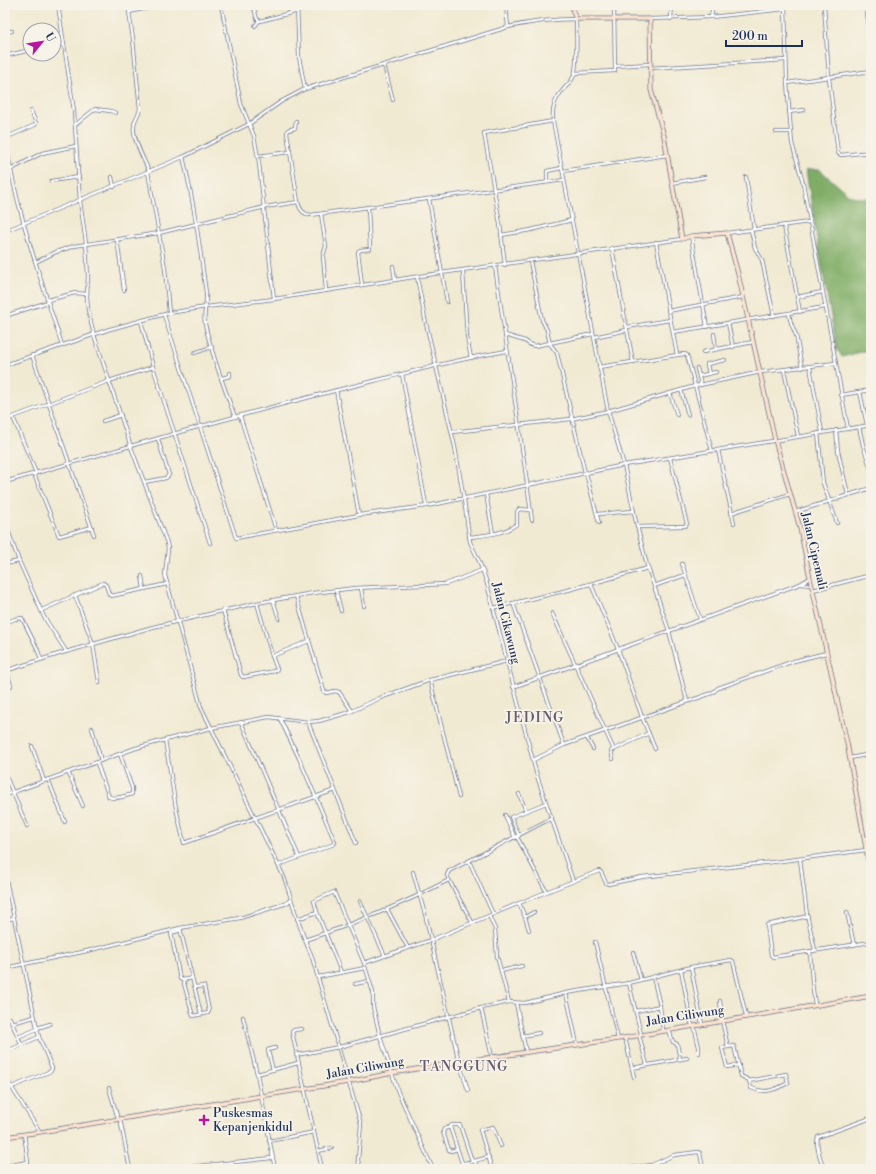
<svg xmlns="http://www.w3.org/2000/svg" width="876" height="1174" viewBox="0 0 876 1174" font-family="'Libre Bodoni',serif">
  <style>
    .forest { fill: #80ad66; stroke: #4e6e62 }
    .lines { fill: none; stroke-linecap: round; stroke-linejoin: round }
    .street-casing { stroke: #667087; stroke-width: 4 }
    .secondary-casing { stroke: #667087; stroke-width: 5 }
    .street { stroke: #fff; stroke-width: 2.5 }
    .secondary { stroke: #fde4d1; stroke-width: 3.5 }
    .poi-dot { fill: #b5179e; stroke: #f7f3e8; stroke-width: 1.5 }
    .labels { text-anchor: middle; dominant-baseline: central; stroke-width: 3.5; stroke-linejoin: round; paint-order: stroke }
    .street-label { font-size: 12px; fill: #1b2f5e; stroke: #f7f3e8 }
    .poi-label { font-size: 12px; fill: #1b2f5e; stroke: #f7f3e8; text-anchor: start }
    .quarter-label { font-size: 14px; letter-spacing: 1px; fill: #675b70; stroke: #f7f3e8 }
  </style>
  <rect width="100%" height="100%" fill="#f7f3e8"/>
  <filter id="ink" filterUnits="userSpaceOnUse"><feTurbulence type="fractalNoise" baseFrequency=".025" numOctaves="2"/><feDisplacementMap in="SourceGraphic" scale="8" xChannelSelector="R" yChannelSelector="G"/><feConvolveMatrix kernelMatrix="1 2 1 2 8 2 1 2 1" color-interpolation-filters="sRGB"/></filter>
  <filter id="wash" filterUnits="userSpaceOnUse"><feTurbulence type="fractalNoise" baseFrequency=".012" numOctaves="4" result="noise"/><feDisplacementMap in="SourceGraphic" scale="16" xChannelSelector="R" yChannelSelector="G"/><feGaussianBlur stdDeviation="0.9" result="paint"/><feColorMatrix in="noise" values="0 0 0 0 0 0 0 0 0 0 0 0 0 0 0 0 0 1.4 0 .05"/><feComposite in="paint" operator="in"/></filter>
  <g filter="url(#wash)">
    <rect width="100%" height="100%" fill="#f1ead3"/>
    <path class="forest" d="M806,170h14l29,25 9,3h13v151l-29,8 -5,-8 -18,-98z"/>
  </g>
  <g filter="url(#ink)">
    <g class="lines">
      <g class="street-casing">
        <g id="street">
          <path d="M58,5l16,106 6,90 6,42 2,33 -1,20 1,14 6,25 37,112 36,96 1,6 -3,26 36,132 83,170c9,26 15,52 27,77l50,170 -3,36 2,9"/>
          <path d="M128,5l5,34 7,70c-1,6 -6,10 -6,17 -2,12 10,34 15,45"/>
          <path d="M221,5l20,99 13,32 5,27 15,136"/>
          <path d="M253,5l4,14 3,2 38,-10"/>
          <path d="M297,5l2,52 6,32"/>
          <path d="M506,5l2,22"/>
          <path d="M785,5l2,78 4,49 1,11 11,40 45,246"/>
          <path d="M824,5l5,73 9,75 3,2 30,-3"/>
          <path d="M866,5l5,37"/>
          <path d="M129,12l32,-7"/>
          <path d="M711,17l2,-12"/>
          <path d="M650,19l61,-2 74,-8"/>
          <path d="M671,19l1,-14"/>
          <path d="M255,26l4,-5"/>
          <path d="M5,32l7,-1"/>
          <path d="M54,46l10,-2"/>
          <path d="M5,56l25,-6"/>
          <path d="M384,65l9,35"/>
          <path d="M615,66l35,-2"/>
          <path d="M650,68l136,-8"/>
          <path d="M575,73l40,-2 -1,-66"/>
          <path d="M787,83l84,-12"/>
          <path d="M789,112l15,-2"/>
          <path d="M296,121l-1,7 -7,2 -1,3 11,69c2,8 5,12 13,13l253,-35"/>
          <path d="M75,125l20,-16 16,2 5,2"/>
          <path d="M776,132h15"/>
          <path d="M5,136c10,72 35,140 57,209"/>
          <path d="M5,138l30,-13 1,-2 -5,-12"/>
          <path d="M258,156l32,-4"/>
          <path d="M183,157c11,45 17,91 23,136 1,10 -3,21 -1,31 7,32 19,63 30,93"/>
          <path d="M10,170l32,-17 34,-7"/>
          <path d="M563,171l104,-16"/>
          <path d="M148,172l17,96 4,45"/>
          <path d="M112,177l2,10"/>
          <path d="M746,177l8,52"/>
          <path d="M51,181l28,-4"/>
          <path d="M547,182v-11l15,-3"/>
          <path d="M672,183l33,-6"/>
          <path d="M429,199l18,103"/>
          <path d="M321,214l5,32 -3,10 3,35"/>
          <path d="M784,226l16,86"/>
          <path d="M751,230l4,18 7,12 12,56"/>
          <path d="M5,231l178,-74 66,-33 33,-23 23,-12 203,-62c23,-5 45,-8 68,-8 0,12 2,46 -2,56 -2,7 -7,10 -11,15 -9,10 -11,19 -10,31l55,290 16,54 12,57 11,43 22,66 18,70"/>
          <path d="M727,233l82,-11"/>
          <path d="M501,235l30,-5 41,-10"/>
          <path d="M691,236l16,91"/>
          <path d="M117,239l7,51"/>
          <path d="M656,242l21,113"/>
          <path d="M612,248l21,114"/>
          <path d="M530,261l12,59 5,10 3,14 7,9 28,120"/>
          <path d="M36,262l20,-10 18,-6 85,-13 106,-26 33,-5"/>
          <path d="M505,265l-5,-41 -16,-91 69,-12"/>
          <path d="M393,266l2,14"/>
          <path d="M495,266c12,85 26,169 37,254"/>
          <path d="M463,271l4,66 4,21"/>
          <path d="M417,277l8,42 30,128 9,53 6,42 9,19 7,19 51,196 36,105"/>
          <path d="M362,285l-4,-33 2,-2 10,-1 -2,-42"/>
          <path d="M797,297l25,-5"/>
          <path d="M48,300l27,-7 12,1"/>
          <path d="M668,311l75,-14"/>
          <path d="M789,314l2,9 5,12 6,33"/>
          <path d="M164,315l72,223 123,-23 68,-9"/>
          <path d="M5,316l43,-14"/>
          <path d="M141,321l12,46 57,176"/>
          <path d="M728,323l5,24"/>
          <path d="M627,327l43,-7"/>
          <path d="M673,332l152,-25"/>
          <path d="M714,334l2,15"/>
          <path d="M505,335l20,6 6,4 4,1 58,-12"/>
          <path d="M594,337l33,-7"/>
          <path d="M703,352l50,-10"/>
          <path d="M194,353l18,-6"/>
          <path d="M32,355l62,180"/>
          <path d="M5,365l105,-36 59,-16 37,-6 68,-8 146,-23 262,-37"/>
          <path d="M599,367l85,-13 3,1 25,96"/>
          <path d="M810,367l12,65"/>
          <path d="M697,368l4,17"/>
          <path d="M784,370l14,66"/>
          <path d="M402,374l24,131 1,1 197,-41 247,-40"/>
          <path d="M709,374l-2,-10 18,-4"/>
          <path d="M699,376l17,-4"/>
          <path d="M222,378l8,-2v-3"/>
          <path d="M336,390l23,125"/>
          <path d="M681,390l7,25"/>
          <path d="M860,392l7,33"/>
          <path d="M670,393l7,22"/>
          <path d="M841,395l30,-5"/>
          <path d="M240,416l36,114"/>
          <path d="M13,417l23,56"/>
          <path d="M5,420l104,-39 44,-14"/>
          <path d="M103,421l18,-6"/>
          <path d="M859,427l4,18 8,25"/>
          <path d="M836,430l2,21 10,44"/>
          <path d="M452,432l119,-13 37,-8 87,-25 66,-14 74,-9"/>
          <path d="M818,433l5,50 14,40"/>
          <path d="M718,450l16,73"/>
          <path d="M586,473l13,50"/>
          <path d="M34,474l25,62 33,-9"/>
          <path d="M5,482c122,-35 245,-71 369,-101 44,-11 88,-23 133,-30"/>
          <path d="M144,482l22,-4 3,-3 -11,-36"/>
          <path d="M486,494l7,40"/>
          <path d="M795,512l76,-24"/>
          <path d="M731,513l59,-19"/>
          <path d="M597,514l37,-3"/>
          <path d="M5,522l14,39 25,56 22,34"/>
          <path d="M637,527l48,-1 2,-2 -17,-66"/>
          <path d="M469,537c17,-2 35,-3 48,-13v-12l2,-3 12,1"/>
          <path d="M5,564l14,-3"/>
          <path d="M682,564l18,55"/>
          <path d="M142,576l2,13 23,-5"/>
          <path d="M591,584l27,65 24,68 13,32"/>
          <path d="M801,584l10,1"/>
          <path d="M654,586l31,-11"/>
          <path d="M361,588l3,18"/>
          <path d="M813,590l58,-15"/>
          <path d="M336,591l5,20"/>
          <path d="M75,595l18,49 6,38"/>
          <path d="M296,596l28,95 2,2 9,-2 4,1 13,19"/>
          <path d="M273,600l6,19"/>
          <path d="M257,603l15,53 37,-15"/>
          <path d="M513,603l51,142"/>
          <path d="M493,608l75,-18 80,-22"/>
          <path d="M42,610l61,-27 3,2 3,9 2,2 33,-7"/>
          <path d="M223,610l18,65 2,2 32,-6 2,-2 -5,-13"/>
          <path d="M552,613l62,137"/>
          <path d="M5,623l10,-4 7,-1 15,30 4,11"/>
          <path d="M5,663l6,23"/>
          <path d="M5,671l57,-18 91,-26 104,-24 56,-10 42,-5 91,-4 36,-14"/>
          <path d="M430,680l29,117"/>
          <path d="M513,687l287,-103 10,-6"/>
          <path d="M241,722l58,135"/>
          <path d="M308,722l48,121"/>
          <path d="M92,728l9,33"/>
          <path d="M587,738l6,11"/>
          <path d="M165,740l11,68 8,35 151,-53"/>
          <path d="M32,746l12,35"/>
          <path d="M850,758l21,-4"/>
          <path d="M613,759l-2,-8 38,-18"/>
          <path d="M533,760l31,-15 148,-52 6,-5 76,-27 32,-8"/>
          <path d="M97,763l12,34c5,2 17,-1 23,-3v-6l-12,-34"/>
          <path d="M68,772l15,34"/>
          <path d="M5,774l22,52"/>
          <path d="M48,779l17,43"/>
          <path d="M519,794l7,17"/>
          <path d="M5,795l131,-47 29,-8 46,-12 58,-11 39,5 11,-1 31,-9 30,-14 50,-18 77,-19"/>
          <path d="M505,815l10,23"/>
          <path d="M519,836l-8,-19 35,-14"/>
          <path d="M517,837l29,54"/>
          <path d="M864,838h7"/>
          <path d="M800,859l7,56 8,35"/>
          <path d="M469,861l24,53"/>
          <path d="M279,865l55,-21 1,-2 -36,-84 -19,-39"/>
          <path d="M5,875l32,153 2,9 13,31 -1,3 -39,16"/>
          <path d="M449,880l23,42"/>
          <path d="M360,901l25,55"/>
          <path d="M519,903l6,14 9,-5"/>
          <path d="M387,909l21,39"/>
          <path d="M317,912l-3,-11 20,-9 30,71 9,29v15l7,29 18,56 35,77"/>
          <path d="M847,912l7,33"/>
          <path d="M489,916l6,13 2,27 12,46 16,1 41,-10 63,-10 62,-16 40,-7 2,1 13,55"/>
          <path d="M808,916l-41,9 4,30 2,2 98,-15"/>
          <path d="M525,917l4,13"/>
          <path d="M297,919l20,-7 24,60"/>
          <path d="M5,920l9,-2"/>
          <path d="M180,928l21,86"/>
          <path d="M181,930l-10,3 9,46 3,1 9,-2"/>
          <path d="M305,940c50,-16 98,-36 144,-60l-2,-5 2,-4 103,-53"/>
          <path d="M595,942l23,97"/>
          <path d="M810,951l2,31 3,23"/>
          <path d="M633,952l8,28"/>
          <path d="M364,963l67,-23 -5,-22 -13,-46"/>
          <path d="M691,967l11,57"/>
          <path d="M5,968l82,-17 93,-23 60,-10 47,-15 4,-4"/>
          <path d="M681,970l11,56"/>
          <path d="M501,971l21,-5"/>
          <path d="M318,977l47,-9"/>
          <path d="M653,977l7,29 3,24"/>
          <path d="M183,980l10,36 15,-3 1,-2 -5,-25 -9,1"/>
          <path d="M629,983l12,51"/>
          <path d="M355,984l14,-3"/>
          <path d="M566,993l11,51"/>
          <path d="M720,1001l3,24 5,22 6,-1 7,30 8,4 2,8c14,6 24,2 37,-5l-2,-9 -37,7"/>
          <path d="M516,1003l10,49"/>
          <path d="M481,1008l11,49"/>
          <path d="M636,1011l24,-5"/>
          <path d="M34,1017l-22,6 6,14 19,-8"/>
          <path d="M243,1017l14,57 18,95"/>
          <path d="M10,1018l2,5"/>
          <path d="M694,1026l5,21v6"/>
          <path d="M37,1028l13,-4"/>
          <path d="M302,1029l-8,1 -2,2 30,137"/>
          <path d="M669,1030l4,12 4,2 3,15"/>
          <path d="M639,1035l8,30"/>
          <path d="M522,1036l17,-3"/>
          <path d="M18,1037l3,7"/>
          <path d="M625,1038l9,39"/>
          <path d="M728,1047l-6,1 5,19 12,-2"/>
          <path d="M5,1052l34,-15"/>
          <path d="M296,1055l43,-8 142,-39 28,-6"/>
          <path d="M632,1068l55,-10"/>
          <path d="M273,1070l-5,-19v-1l7,-2"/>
          <path d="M257,1074l41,-11"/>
          <path d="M5,1077l35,55"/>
          <path d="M109,1088l9,31"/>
          <path d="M468,1090l-9,-28 -28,-122 115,-48 53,-21 2,1 5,11 2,1 34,-7 140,-16 84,-11"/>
          <path d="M120,1119l10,50"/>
          <path d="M450,1127l-6,2 -1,3 6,18 2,1 6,-2"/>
          <path d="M269,1141l45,-9"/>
          <path d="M318,1151l14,-3"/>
          <path d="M472,1161l-12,-36h-8l-2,2 12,36c9,0 18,-4 27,-6"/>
          <path d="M475,1161l2,8"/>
          <path d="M5,1166l23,-4 -4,-28"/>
          <path d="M170,1169l102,-11"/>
          <path d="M492,1169l-12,-39 13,-3 8,19"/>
          <path d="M622,1169l30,-4 22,-10 24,-3 2,1 3,16"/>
          <path d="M824,1169c-3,-9 -9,-23 -6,-32l53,-19"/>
        </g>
      </g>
      <g class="secondary-casing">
        <g id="secondary">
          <path d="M573,5v7l3,7h74l1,71 13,46 18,103 9,-3 36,-3 11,41 37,166 25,88 10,50 37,165 24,133"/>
          <path d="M5,1137l35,-5 308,-50 44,-9 67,-11 159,-23 253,-43"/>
        </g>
      </g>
      <use href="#street" class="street"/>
      <use href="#secondary" class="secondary"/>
    </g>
  </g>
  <path class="poi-dot" d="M202 1114h4v4h4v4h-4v4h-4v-4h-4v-4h4z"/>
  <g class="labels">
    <g class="street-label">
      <text transform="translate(814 551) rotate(77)">Jalan Cipemali</text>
      <text transform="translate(506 623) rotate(76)">Jalan Cikawung</text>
      <text transform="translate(685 1016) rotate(-9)">Jalan Ciliwung</text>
      <text transform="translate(365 1068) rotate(-10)">Jalan Ciliwung</text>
    </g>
    <g class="poi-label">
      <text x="213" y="1113">Puskesmas<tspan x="213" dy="14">Kepanjenkidul</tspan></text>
    </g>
    <g class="quarter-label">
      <text x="535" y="718">JEDING</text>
      <text x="464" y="1067">TANGGUNG</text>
    </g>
  </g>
  <rect width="876" height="1174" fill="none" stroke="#f7f3e8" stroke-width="20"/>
  <g transform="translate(42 42) rotate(60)"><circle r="19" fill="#f7f3e8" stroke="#9fa5b1"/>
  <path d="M0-3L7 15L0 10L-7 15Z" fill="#b5179e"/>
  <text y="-6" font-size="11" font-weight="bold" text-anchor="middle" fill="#1b2f5e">U</text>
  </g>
  <path d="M726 40v6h76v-6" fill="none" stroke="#1b2f5e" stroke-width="2"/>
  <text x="732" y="40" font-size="12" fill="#1b2f5e" stroke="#f7f3e8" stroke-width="3" paint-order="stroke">200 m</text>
</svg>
